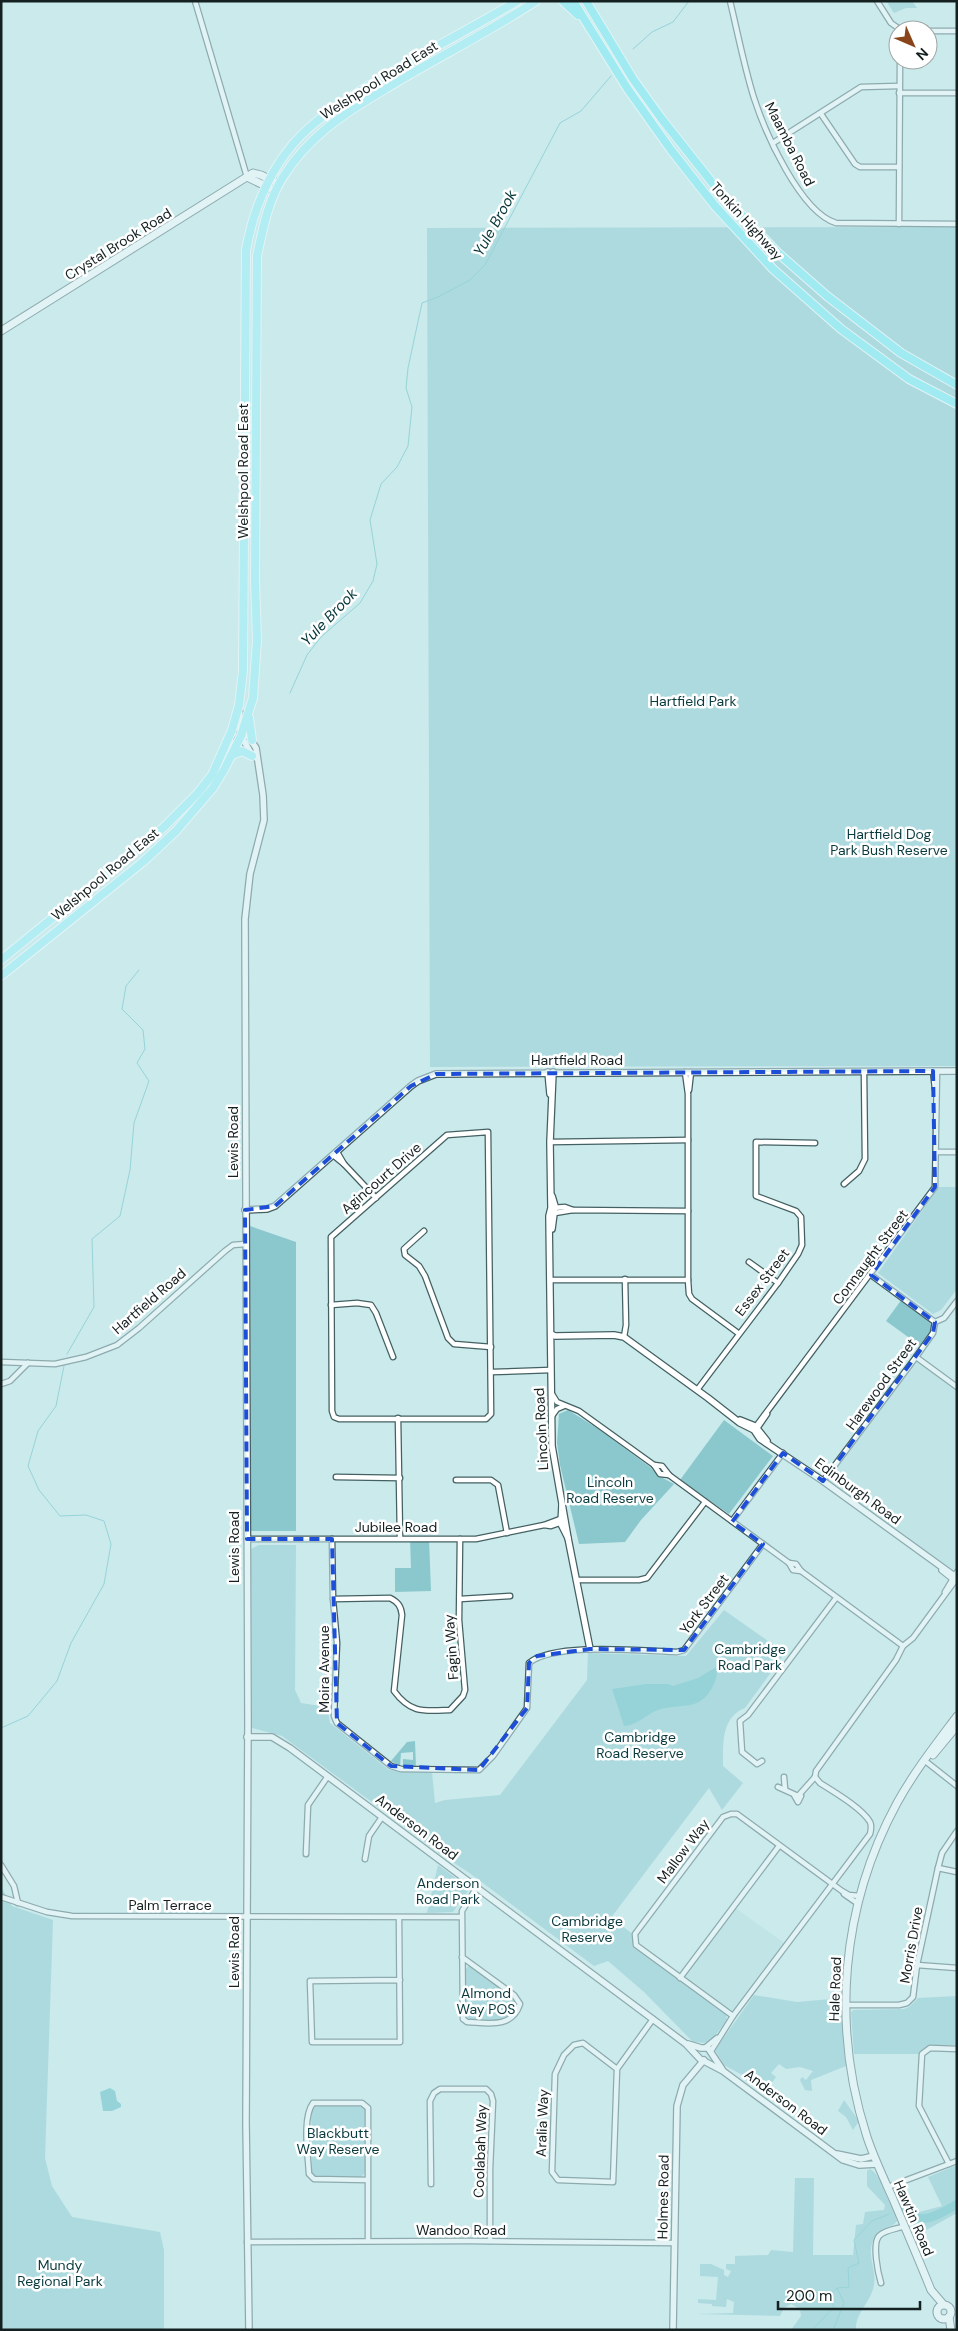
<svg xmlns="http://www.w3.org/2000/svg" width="958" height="2331" viewBox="0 0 958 2331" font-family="'DM Sans',sans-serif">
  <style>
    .built { fill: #b5dddf }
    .green { fill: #8bc8cd }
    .water { fill: #57b9c0 }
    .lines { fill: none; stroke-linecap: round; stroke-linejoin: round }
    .stream { stroke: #57b9c0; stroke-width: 1 }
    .river { stroke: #57b9c0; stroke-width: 9 }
    .minor-casing { stroke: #446062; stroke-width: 7 }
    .tertiary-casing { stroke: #446062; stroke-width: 8 }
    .secondary-casing { stroke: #446062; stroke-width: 9 }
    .primary-casing { stroke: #fff; stroke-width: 10 }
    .trunk-casing { stroke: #fff; stroke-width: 10 }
    .minor { stroke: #fff; stroke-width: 4.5 }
    .tertiary { stroke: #fff; stroke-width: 5.5 }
    .secondary { stroke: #fff; stroke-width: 7 }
    .primary { stroke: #92f2f9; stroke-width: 8 }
    .trunk { stroke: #6eeef7; stroke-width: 8 }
    .marked { fill: none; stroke: #1d4ed8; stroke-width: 4; stroke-dasharray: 10 6; stroke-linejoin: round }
    .labels { text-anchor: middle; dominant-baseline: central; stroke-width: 5; stroke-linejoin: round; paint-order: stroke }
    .street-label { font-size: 14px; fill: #152021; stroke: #fff }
    .park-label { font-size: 14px; fill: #093a3d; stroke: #fff }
    .water-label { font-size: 15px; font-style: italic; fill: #023437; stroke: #fff }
  </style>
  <rect width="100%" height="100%" fill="#caeaec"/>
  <g class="built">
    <path d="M916,1357l41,30 -1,185 -133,-91z"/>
    <path d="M734,1907l53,38 -54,71 -53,-38z"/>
  </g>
  <g class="green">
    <path d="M886,1h26l5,7h-11l-12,5z"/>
    <path d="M957,227v839l-527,1 -3,-839z"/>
    <path d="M939,1187h18v102l-16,21 -8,4 -55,-41z"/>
    <path d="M250,1226l46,16v289h-45z"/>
    <path d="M902,1299l33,23 -2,11 -11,14 -36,-26z"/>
    <path d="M568,1410l29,18 53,39 9,9 15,8 -33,36 -16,22 -46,2 -19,-79 -3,-22 2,-29z"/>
    <path d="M724,1420l49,36 -44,58 -49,-34z"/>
    <path d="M410,1538l19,1 2,52 -36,1v-24h16z"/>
    <path d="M259,1545h37l-1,145 6,13 26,4 3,16 59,47 43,2 3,31 10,-3 55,-5 87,-115 1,-27 98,3 38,-46 61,43 -40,55c-24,9 -22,37 -22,58l20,17 -21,27 -13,-22 -96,127 1,5 20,15 1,11 91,68 1,6 -13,17 -9,6 -12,-1 -49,-50 -36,-31 -14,5 -126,-94 -28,-18 -37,-29 -121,-89 -30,-8 -1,-179z"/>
    <path d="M415,1741l1,27 -13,-1v-8l10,1v-8l-12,1 -1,13 -9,-5 16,-19z"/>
    <path d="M438,1865l30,22v4l-15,21 -26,1z"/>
    <path d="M1,1887l11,19 41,14 -8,238 7,28 20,31 88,15 4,18v80h-163z"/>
    <path d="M470,1964l44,31 6,9 -2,7 -15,13 -33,-3 -4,-5 -1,-46z"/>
    <path d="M754,1995l43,7 45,-4 4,68 -35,14 1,11 -7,-1 -5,-10 2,-3 4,3 7,-9 -13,-4 -14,2 -7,-5 -8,9 5,4 -8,11 28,19 -4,7 -48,-38 -20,-11 -9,-15z"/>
    <path d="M957,1996v49l-27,1 -10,8h-66l-3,-41 2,-3 51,-1 5,-2 9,-9z"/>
    <path d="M844,2100l15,21 -6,9 -7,-13 -8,-6z"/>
    <path d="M315,2106h45l5,3v64l-4,4h-45l-4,-4 -1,-63z"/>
    <path d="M957,2165v48l-38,21 -11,-19 34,-9 -14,-29z"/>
    <path d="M870,2169c12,6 24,39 27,52 -5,8 -16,5 -21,14 -12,19 1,32 -2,49 -2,18 -19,28 -18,46h-65l10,-14 -1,-7 -9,-5 -7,4 -4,8 -84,-2 37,-1 1,-11 -7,-3 -1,8 -14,-1v-2l-14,-1v-4l18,1 2,-23 -18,-1v-12h11l13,6v5l4,2 3,-6 -5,-2v-5h9v-8l33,-1 3,-5 22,2 2,-74h19l-1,77h40l3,-30 7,-1 2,-12 19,-2 1,-5 -18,-19v-15z"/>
  </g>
  <g class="water">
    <path d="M716,1667c2,8 0,13 -4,21 -14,25 -31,14 -54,22 -11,4 -22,16 -34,16l-12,-37 34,-5h22l5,2 25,-8z"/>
    <path d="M110,2088l5,3 2,10 4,3v3l-9,4h-9l-3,-19z"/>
  </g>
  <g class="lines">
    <g class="stream">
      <path d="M633,49l19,-17 21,-10 16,-21"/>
      <path d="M290,693l17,-38 14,-18 39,-34 13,-22 4,-17 -7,-44 11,-36 16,-17 11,-21 4,-39 -6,-19 2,-20 14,-65 16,-6 32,-17 15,-15 75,-142 21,-12 30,-35"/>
      <path d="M67,1354l27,-47 -2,-68 28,-23 10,-46 4,-47 15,-42 -12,-18 8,-14 -2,-19 -21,-21 4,-23 13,-16"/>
      <path d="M1,1728l27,-12 29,-35 14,-38 33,-59 7,-40 -7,-23 -18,-6 -26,1 -21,-26 -11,-24 10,-35 18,-25 8,-40"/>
      <path d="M834,2328l10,-25 -7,-15 12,-1 -1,-19 11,-5 -5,-23 18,-19 17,-7"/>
      <path d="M812,2330l22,-23 -6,-11 9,-8"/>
    </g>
    <path class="river" d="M904,2208c4,3 8,9 14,10 12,3 29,-8 39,-14"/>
    <g class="minor-casing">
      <g id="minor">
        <path d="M195,1l52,176"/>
        <path d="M730,1c8,33 14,65 24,97 11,34 46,114 82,125l121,1"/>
        <path d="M877,1l14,22 10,7"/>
        <path d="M928,31h29"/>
        <path d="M899,93h58"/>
        <path d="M821,114l34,50 5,3h39"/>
        <path d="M773,143l88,-56 38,-1"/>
        <path d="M899,224l1,-164"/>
        <path d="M933,1071l2,18"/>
        <path d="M685,1072l3,22v186"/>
        <path d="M689,1090l2,-18"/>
        <path d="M488,1132l3,282 -5,5h-147l-5,-2 -2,-6 -1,-174 116,-102z"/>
        <path d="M550,1142l138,-2"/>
        <path d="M337,1152l7,12 32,34"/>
        <path d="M937,1152h20"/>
        <path d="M333,1155l11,9"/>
        <path d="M844,1184l15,-13 6,-12 -1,-87"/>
        <path d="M552,1208l13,-1 8,3"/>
        <path d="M553,1211l2,2 18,-3 115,1"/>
        <path d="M424,1231l-20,18 1,6 14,11 6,10 23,62 6,6 37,3"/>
        <path d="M749,1262l29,21"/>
        <path d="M871,1275l64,47"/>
        <path d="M551,1280h137l1,14 3,5 46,34"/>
        <path d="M331,1305l26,-2 14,2 5,8 17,44"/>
        <path d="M624,1337l2,-12 -1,-46"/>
        <path d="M916,1357l41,30"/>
        <path d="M1,1362l54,2 31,-7 31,-12 22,-17 86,-77 8,-6 12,-1"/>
        <path d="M492,1372l59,-2"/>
        <path d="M1,1384l9,-3 18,-18"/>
        <path d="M697,1390l81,-107 20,-29 4,-9 -1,-28 -5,-6 -40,-15v-54l59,1"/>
        <path d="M552,1394l5,8 22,9 75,54 6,9 9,1"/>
        <path d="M552,1416l5,-7 7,-3"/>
        <path d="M398,1418l2,120"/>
        <path d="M754,1429l181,-242 2,-116"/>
        <path d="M756,1430l11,-16"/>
        <path d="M654,1465l8,1 7,9 120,88 7,1 5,7 102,75"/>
        <path d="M336,1477l64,1"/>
        <path d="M456,1480h35l7,5 9,48"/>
        <path d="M823,1481l93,-124 17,-24 2,-11 9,-4 13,-17"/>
        <path d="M732,1521l51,-68"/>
        <path d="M247,1539h229l68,-14 16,-6 5,2 -14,5 -7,-1"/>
        <path d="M332,1539l1,60 4,44 -3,73 3,7 54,43 10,3 78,1 14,-14 34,-48 2,-45c26,-21 113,-12 148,-11l7,-2 79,-106"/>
        <path d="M789,1563l4,7 8,1"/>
        <path d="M577,1580h62l8,-2 58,-76"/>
        <path d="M945,1592l12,-20"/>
        <path d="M333,1599l57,-1c8,4 11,8 12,17l-8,76c17,23 30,20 56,19l13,-14 2,-6 -6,-70 1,-81"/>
        <path d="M460,1599l50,-3"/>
        <path d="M924,1760l33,26"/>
        <path d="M762,1761l-5,3 -15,-12 -2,-31 8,-6 88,-117"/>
        <path d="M784,1777l1,12"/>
        <path d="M778,1787l20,9 17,-19"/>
        <path d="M794,1795l4,7 3,-6"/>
        <path d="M306,1854l2,-49 20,-29"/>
        <path d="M365,1859l4,-23 13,-19"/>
        <path d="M1,1865l13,21 4,17"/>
        <path d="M938,1868l19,4"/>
        <path d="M844,1894l13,9"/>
        <path d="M1,1897l46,15 25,4 389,1"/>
        <path d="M399,1918l1,124h-88l-2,-61 90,-1"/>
        <path d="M462,1957l52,38 6,9c-8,25 -32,19 -53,18l-4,-3 -1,-108 15,-24"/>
        <path d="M917,1965l40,3"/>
        <path d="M680,1978l99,-132"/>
        <path d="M846,2005h53l8,-2 6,-6 4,-32 21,-97 4,-15 15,-22"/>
        <path d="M733,2016l-97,-71 -1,-11 88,-117 8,-3h6l105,77 7,4 11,1"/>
        <path d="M706,2047l11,-9"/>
        <path d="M711,2051l22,-35 137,-182c1,-4 2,-8 0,-12 -8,-14 -36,-30 -50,-39l-5,-6 1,-6 80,-111 7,-14 10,-8 44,-60"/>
        <path d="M617,2069l-34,-26 -9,2 -10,10 -9,19 -3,98 6,8 55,2 4,-113 36,-50"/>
        <path d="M949,2164l-30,-58 3,-52 8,-6 27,1"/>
        <path d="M431,2184l-1,-83 4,-8 6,-4h46l5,5 2,7 -3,68v72"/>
        <path d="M888,2187l69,-26"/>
        <path d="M368,2241v-133l-6,-5h-49c-11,15 -5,52 -4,71l5,5 54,1"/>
        <path d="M247,2242l222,-1 205,2"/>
        <path d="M881,2283c-3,-10 -9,-39 -2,-47 5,-6 18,-7 26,-10"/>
      </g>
    </g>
    <g class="tertiary-casing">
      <g id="tertiary">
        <path d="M240,713c-3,23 4,26 13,44"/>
        <path d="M225,752l16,-16h7l8,12 7,47 1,25 -14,54 -5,45 3,802 -2,402 3,207"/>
        <path d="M548,1072l2,22"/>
        <path d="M553,1072l-3,70 1,66 -2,8 3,230 16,92"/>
        <path d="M245,1210l22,-1 8,-3 136,-120 7,-5 18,-7 521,-3"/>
        <path d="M552,1229l3,-23 -3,-10"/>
        <path d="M551,1334l4,2 59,-1 10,2 84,61 32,25 14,7 6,9 63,42 134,97"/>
        <path d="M740,1420l15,6 12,15"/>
        <path d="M562,1505l-1,19 7,14 22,111"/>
        <path d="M942,1570l10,8h5"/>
        <path d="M247,1737h25l18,11 396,296 14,15 23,12 120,89 16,5 18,-1"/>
        <path d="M688,2044l13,4h7l14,21"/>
        <path d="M837,2154l24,5 13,-3"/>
        <path d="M673,2330l4,-224 6,-21 21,-25"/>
      </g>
    </g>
    <g class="secondary-casing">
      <g id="secondary">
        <path d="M247,177l29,14"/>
        <path d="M1,331l252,-158 8,2 18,9"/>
        <path d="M933,1755l24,-29"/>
        <path d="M943,2304l-12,-14c-12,-30 -25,-60 -38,-91 -9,-20 -19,-41 -26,-62 -36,-111 -26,-231 30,-334 17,-31 39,-59 60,-87"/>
        <circle cx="944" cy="2312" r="7"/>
        <path d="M949,2317l2,13"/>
      </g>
    </g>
    <g class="primary-casing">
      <g id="primary">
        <path d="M249,718l3,22"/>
        <path d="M232,755l10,-4 10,5"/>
        <path d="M1,960l163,-133 33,-33 15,-19 20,-45 7,-25 4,-34 3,-421c7,-39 21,-75 47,-106 21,-24 46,-39 72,-56 50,-31 102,-57 152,-87"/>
        <path d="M1,976l143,-115 32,-30 37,-43 11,-18 17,-34 12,-38 4,-58 -2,-60 2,-324c6,-28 11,-55 26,-79 25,-40 60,-63 99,-86 50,-31 104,-57 154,-90"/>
      </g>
    </g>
    <g class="trunk-casing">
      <g id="trunk">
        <path d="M563,1l15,14"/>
        <path d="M573,1l54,87 44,62 44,56 58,63 68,60 68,50 48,25"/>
        <path d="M586,1l47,78 28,39 57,72 60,63 49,43 74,57 56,32"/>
      </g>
    </g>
    <use href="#minor" class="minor"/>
    <use href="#tertiary" class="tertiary"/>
    <use href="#secondary" class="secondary"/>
    <use href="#primary" class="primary"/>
    <use href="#trunk" class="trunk"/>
  </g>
  <path d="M0 0H958V2331H0ZM933,1071l2,116 -64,88 64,47 -2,11 -110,148 -40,-28 -51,69 31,22 -79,106 -94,-1 -53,7 -8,7 -2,45 -48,62 -88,-4 -54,-43 -5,-184h-85l-2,-329 30,-4 136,-120 25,-12z" fill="#caeaec" fill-opacity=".55" fill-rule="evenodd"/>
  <path class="marked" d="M933,1071l2,116 -64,88 64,47 -2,11 -110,148 -40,-28 -51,69 31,22 -79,106 -94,-1 -53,7 -8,7 -2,45 -48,62 -88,-4 -54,-43 -5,-184h-85l-2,-329 30,-4 136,-120 25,-12z"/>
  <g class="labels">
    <g class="street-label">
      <text transform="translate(379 80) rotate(-32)">Welshpool Road East</text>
      <text transform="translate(790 144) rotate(63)">Maamba Road</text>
      <text transform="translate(747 221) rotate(48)">Tonkin Highway</text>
      <text transform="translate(118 244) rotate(-32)">Crystal Brook Road</text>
      <text transform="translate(243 471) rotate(-90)">Welshpool Road East</text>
      <text transform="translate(105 874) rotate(-40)">Welshpool Road East</text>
      <text x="577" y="1060">Hartfield Road</text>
      <text transform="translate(233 1142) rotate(-90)">Lewis Road</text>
      <text transform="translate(381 1178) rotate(-41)">Agincourt Drive</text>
      <text transform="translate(870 1257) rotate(-53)">Connaught Street</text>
      <text transform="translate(762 1282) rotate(-53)">Essex Street</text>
      <text transform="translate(149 1301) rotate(-41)">Hartfield Road</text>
      <text transform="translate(881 1384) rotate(-54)">Harewood Street</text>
      <text transform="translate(541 1429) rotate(-93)">Lincoln Road</text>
      <text transform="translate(858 1491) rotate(36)">Edinburgh Road</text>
      <text x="396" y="1527">Jubilee Road</text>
      <text transform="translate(234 1547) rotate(-90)">Lewis Road</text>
      <text transform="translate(704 1604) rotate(-53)">York Street</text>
      <text transform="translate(451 1647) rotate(-94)">Fagin Way</text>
      <text transform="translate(324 1669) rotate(-90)">Moira Avenue</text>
      <text transform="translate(417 1827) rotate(37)">Anderson Road</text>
      <text transform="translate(683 1851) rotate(-53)">Mallow Way</text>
      <text x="170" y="1905">Palm Terrace</text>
      <text transform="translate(911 1945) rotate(-80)">Morris Drive</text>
      <text transform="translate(234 1952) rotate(-90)">Lewis Road</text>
      <text transform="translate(835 1989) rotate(-88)">Hale Road</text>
      <text transform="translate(786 2102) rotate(37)">Anderson Road</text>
      <text transform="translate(542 2123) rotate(-88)">Aralia Way</text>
      <text transform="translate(480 2151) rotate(-88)">Coolabah Way</text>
      <text transform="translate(663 2197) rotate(-89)">Holmes Road</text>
      <text transform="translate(914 2218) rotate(67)">Hawtin Road</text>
      <text x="461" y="2230">Wandoo Road</text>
    </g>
    <g class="park-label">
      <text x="693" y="701">Hartfield Park</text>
      <text x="889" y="834">Hartfield Dog<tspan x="889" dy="16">Park Bush Reserve</tspan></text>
      <text x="610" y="1482">Lincoln<tspan x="610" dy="16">Road Reserve</tspan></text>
      <text x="750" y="1649">Cambridge<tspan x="750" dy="16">Road Park</tspan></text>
      <text x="640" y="1737">Cambridge<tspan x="640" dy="16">Road Reserve</tspan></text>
      <text x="448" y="1883">Anderson<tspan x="448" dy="16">Road Park</tspan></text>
      <text x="587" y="1921">Cambridge<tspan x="587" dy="16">Reserve</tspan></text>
      <text x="486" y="1993">Almond<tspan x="486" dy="16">Way POS</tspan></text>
      <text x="338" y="2133">Blackbutt<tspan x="338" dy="16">Way Reserve</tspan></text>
      <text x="60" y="2265">Mundy<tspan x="60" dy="16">Regional Park</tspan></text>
    </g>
    <g class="water-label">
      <text transform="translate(495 223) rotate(-61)">Yule Brook</text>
      <text transform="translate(329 617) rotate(-46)">Yule Brook</text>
    </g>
  </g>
  <rect width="958" height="2331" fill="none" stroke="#152021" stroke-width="5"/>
  <g transform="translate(913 45) rotate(135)"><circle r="24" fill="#ffffff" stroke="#a1a6a6"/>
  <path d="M0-4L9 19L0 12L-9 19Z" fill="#894419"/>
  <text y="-8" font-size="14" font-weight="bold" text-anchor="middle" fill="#152021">N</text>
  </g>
  <path d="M778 2301v8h142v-8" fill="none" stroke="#152021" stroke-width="2.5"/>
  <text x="786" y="2301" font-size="15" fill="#152021" stroke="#ffffff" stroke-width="4" paint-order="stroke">200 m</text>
</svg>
